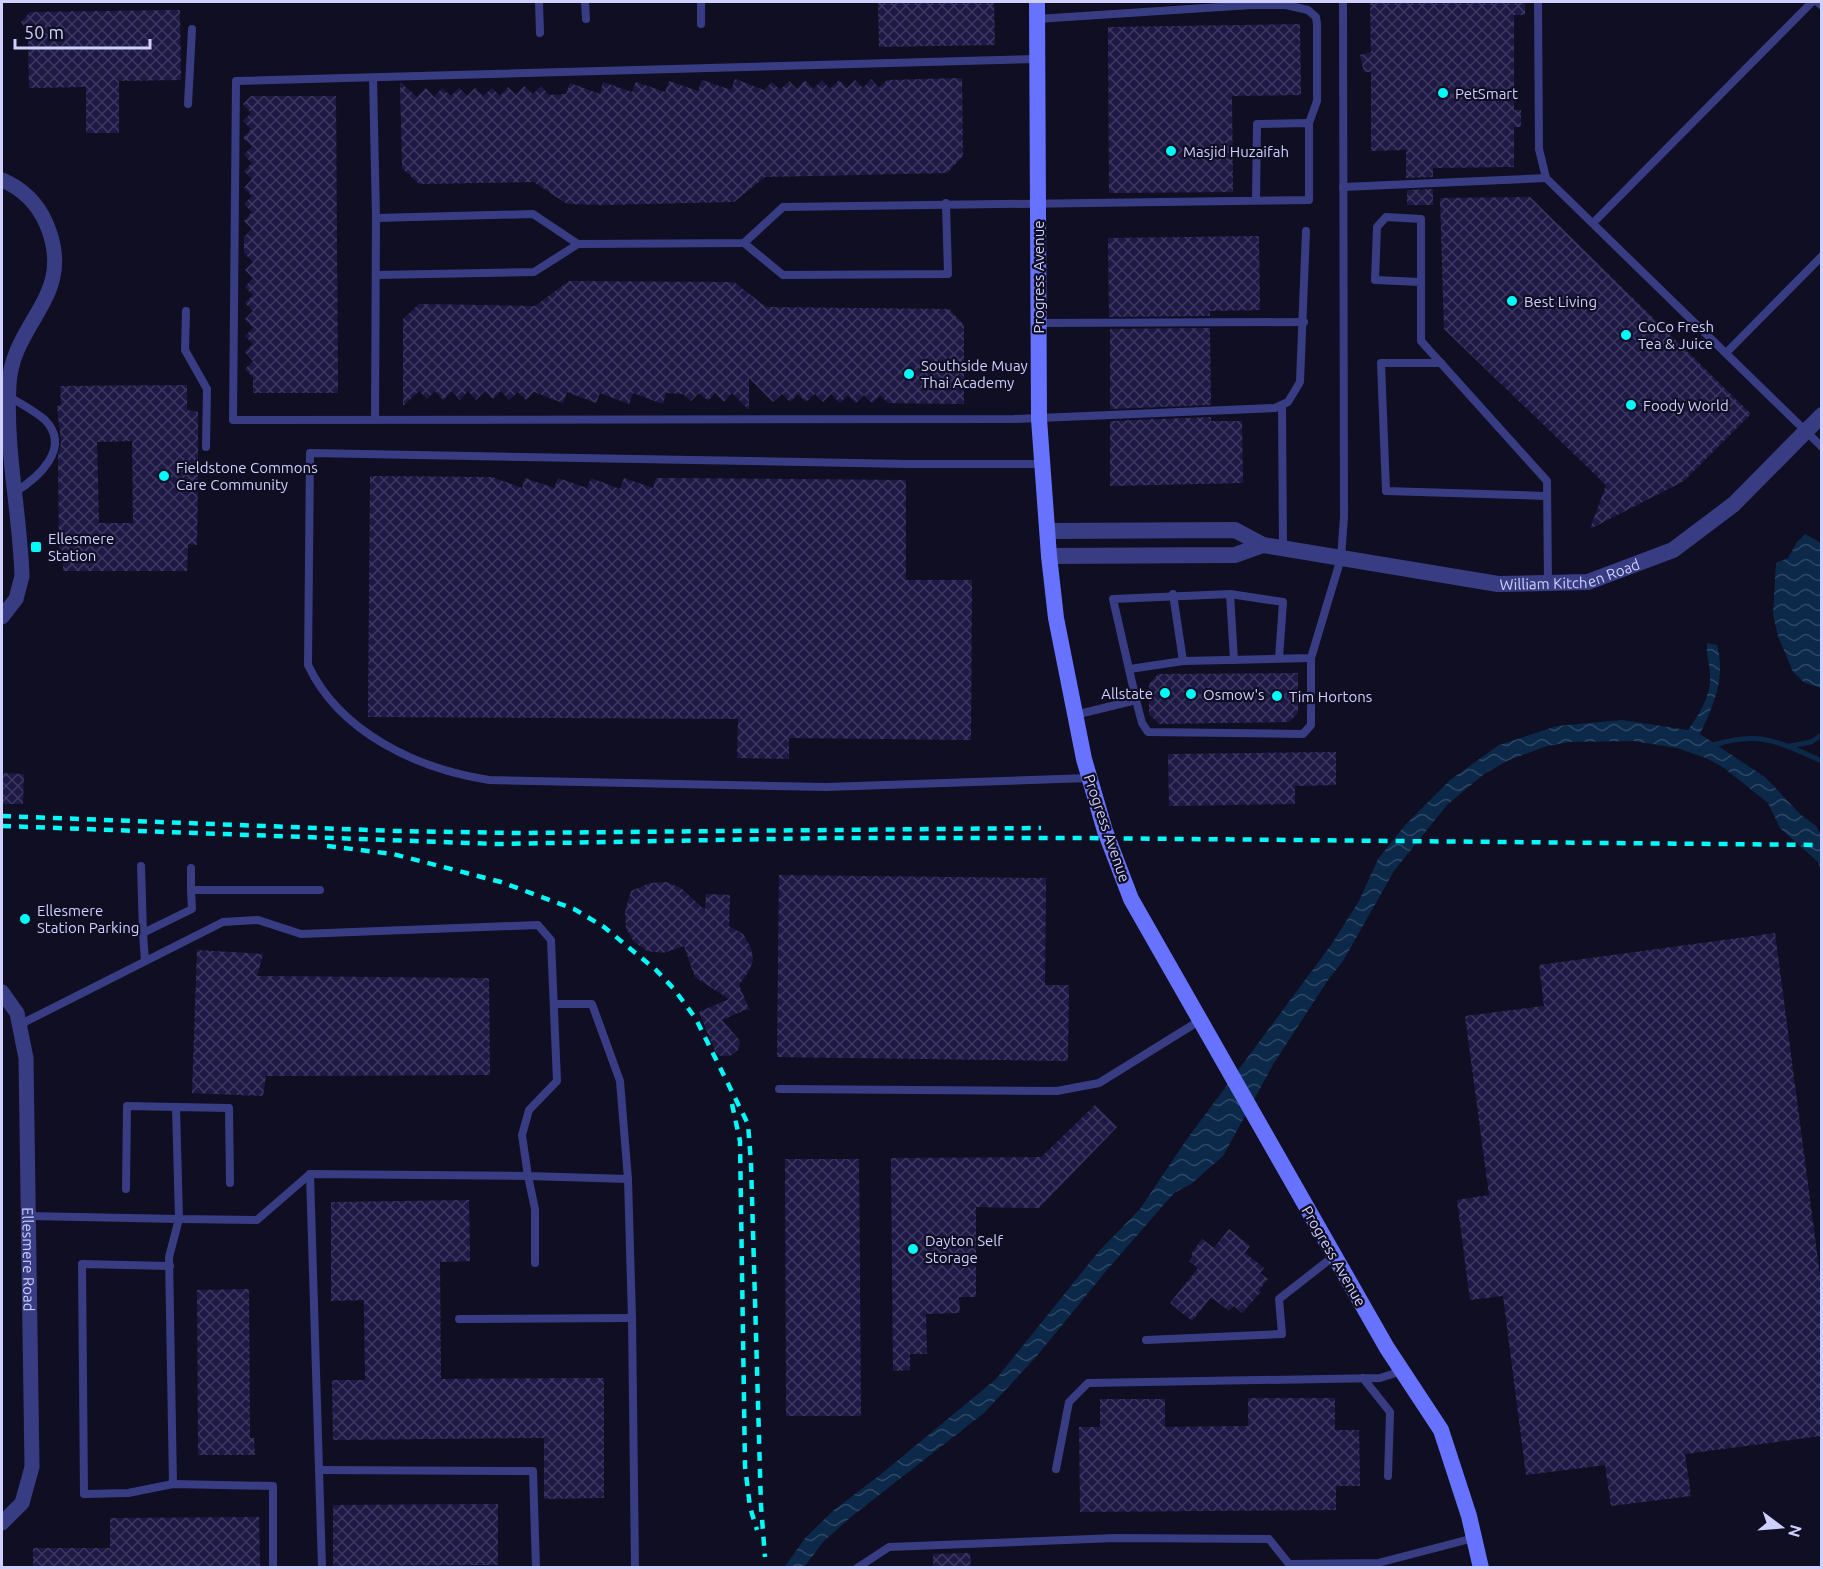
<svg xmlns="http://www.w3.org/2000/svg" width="1823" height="1569" viewBox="0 0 1823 1569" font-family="Ubuntu,sans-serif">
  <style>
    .water { fill: url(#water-waves) }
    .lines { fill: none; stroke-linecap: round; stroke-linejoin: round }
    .stream { stroke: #0c2949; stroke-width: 5 }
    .building { fill: url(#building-cross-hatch); fill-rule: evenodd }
    .service { stroke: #383d83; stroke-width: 8 }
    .minor { stroke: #383d83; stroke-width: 15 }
    .tertiary { stroke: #383d83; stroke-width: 16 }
    .secondary { stroke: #6773ff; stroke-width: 16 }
    .rail { stroke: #00fbf9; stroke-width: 4.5; stroke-dasharray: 9 8; stroke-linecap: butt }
    .poi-dot { fill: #00fbf9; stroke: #0f0e23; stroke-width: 2 }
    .labels { text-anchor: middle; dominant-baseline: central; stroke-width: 4.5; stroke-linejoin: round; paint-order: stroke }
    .poi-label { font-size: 15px; fill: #d0d0ff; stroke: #0f0e23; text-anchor: start }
    .street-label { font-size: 15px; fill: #d0d0ff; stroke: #0f0e23 }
  </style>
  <defs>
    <pattern id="water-waves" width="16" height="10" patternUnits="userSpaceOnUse" patternTransform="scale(1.5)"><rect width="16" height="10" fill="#0c2949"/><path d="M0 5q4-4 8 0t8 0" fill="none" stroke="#2e4764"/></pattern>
    <pattern id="building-cross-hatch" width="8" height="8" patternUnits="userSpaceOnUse" patternTransform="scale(1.5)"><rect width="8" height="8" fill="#1e1944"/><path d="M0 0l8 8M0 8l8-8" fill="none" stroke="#3e3960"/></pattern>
  </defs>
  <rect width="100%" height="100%" fill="#0f0e23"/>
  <g class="water">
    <path d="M1805,534l16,9v145l-16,-5 -12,-11 -15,-36 -5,-21 3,-52 12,-5 9,-16z"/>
    <path d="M1707,643l10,2c9,33 -3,59 -17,89l65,43 35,37 16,12 5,9v35l-3,-8 -38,-34 -12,-25 -44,-35 -18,-10 -29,-10 -44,-7 -63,1 -23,4 -38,14 -25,14 -37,31 -53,66 -51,90 -15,19 -54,83 -51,93 -32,28 -17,9 -68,78 -70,86 -52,56 -133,104 -27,24 -20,26 -20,1 21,-30 29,-28 46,-35 116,-96 103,-128 41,-42 47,-70 144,-194 28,-44 19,-42 28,-35 44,-44 49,-35 58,-19 65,-6 66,10c11,-15 23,-35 22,-53 0,-13 -4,-22 -3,-34z"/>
  </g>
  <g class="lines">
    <g class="stream">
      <path d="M1714,745c46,-15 67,-2 108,16"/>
      <path d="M1790,746l21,-4 11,-7"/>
    </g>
  </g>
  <g class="building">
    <path d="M878,2h116l1,43 -116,2z"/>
    <path d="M1370,2h155v13h-11v95h7v17h-7v40l-81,1v9l-27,1v-28l-35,1v-79h-7l-4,-17 11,-3z"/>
    <path d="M180,10l1,70 -62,1v52h-33v-46l-57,1 -1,-56 -7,-10 9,-10z"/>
    <path d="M1300,24l1,71 -69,1 1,96 -124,1 -1,-166z"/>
    <path d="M962,78l1,78 -16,17 -182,4 -31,25 -131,3 -36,-1 -33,-22 -115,2 -17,-16 -2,-86 17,15 9,-9 8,9 8,-9 9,8 8,-8 8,8 8,-8 8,8 9,-8 8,8 8,-9 8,8 8,-9 9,8 8,-8 8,9 17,-1 4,-11 30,11 3,-12 29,10 4,-10 29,10 4,-11 29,10 4,-11 29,10 4,-11 29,11 8,-8 8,8 9,-9 8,8 8,-9 8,9 9,-9 8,9 9,-9 8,8 8,-8 8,8 8,-9 8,9 8,-8z"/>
    <path d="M251,96h85l2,297h-85v-16l-8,-8 8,-8 -8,-9 8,-8 -8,-8 8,-8 -8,-9 8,-8 -8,-8 8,-8 -8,-8 8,-9 -8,-8 8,-8 -9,-9v-16l8,-8 -8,-8 8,-9 -8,-8 8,-8 -8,-8 8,-9 -8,-8 8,-8 -8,-8 8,-9 -9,-8 8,-9 -8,-8 8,-8 -8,-9z"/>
    <path d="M1433,189v16h-26v-15z"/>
    <path d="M1530,197l221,217 -67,67 -94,48 16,-44 -162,-156 -4,-131z"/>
    <path d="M1259,236l1,74 -50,1v5l-101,1 -1,-79z"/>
    <path d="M569,281l165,1 32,25 183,2 15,16v79l-76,-1 -8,-8 -8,8 -8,-8 -8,8 -8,-8 -8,8 -9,-9 -8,8 -8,-8 -9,8 -8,-8 -8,8 -8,-8 -9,8 -24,-24v32l-17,-17 -8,9 -9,-9 -7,8 -9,-8 -8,8 -8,-7 -17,-1 -3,11 -30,-11 -4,11 -29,-11 -4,10 -29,-11 -4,11 -29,-11 -8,8 -8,-8 -9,8 -8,-9 -8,8 -8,-8 -9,9 -8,-9 -8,9 -8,-9 -9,9 -8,-9 -8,8 -8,-8 -16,15v-87l16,-15 116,2z"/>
    <path d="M1210,328l1,77 -101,4v-80z"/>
    <path d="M187,385v25l11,2v71l-1,62 -9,-1 -1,27h-124v-20l-4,-2 -1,-93 3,-14 -4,-36 4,-1 -1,-19zM132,441l1,82h-34l-2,-81z"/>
    <path d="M1211,417v4h31l1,62 -133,3v-65z"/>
    <path d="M370,476l122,1 30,11 3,-10 29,10 4,-10 29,10 4,-10 29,11 4,-11 29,10 3,-10 250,2v100h66l-1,160 -182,-2v21l-52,-1 1,-39 -370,-2z"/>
    <path d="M1298,673v40l-9,9 -130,2 -10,-10v-30l9,-10z"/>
    <path d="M1336,752v33l-41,1v18l-126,2 -1,-52z"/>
    <path d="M2,773l22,1 -1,30h-21z"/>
    <path d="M779,875l267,3 -1,107h24l-1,76 -291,-4z"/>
    <path d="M666,882l15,6 24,22 1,-16 24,1 -1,31 14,8 8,14 2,12 -4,11 -10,14 11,26 -3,-2 -25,11 18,21 -2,9 -8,6h-9l-6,-5 -16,-39 30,-13 -34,-22 -11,-31 -21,7 -16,-2 -13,-9 -8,-14 -1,-16 6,-21 19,-8z"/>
    <path d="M1775,933l46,350v153l-136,18 6,42 -80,10 -6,-41 -79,10 -23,-179 -33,4 -13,-100 32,-5 -24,-179 79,-10 -5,-41z"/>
    <path d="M197,950l66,4 -6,22 232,2 1,97 -224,1 -3,20 -71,-3z"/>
    <path d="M1095,1105l22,22 -78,81 -63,-1v90h-17l1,16 -34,1 1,40h-17v16l-17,1 -2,-213 150,-1z"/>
    <path d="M785,1159h74l2,257h-75z"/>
    <path d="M469,1200l1,61 -30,1 1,117 163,-1v120l-60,1v-61l-211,2 -1,-60h33l-1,-80 -33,1v-99z"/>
    <path d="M1229,1229l21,17 -5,7 19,15 -4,5 8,6 -9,11 2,2 -19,21 -8,-7 -5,5 -18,-14 -19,24 -22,-18 28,-35 -9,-7 4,-5 -2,-2 11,-15 12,9z"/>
    <path d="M249,1289l1,149h4l1,17h-57l-1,-165z"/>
    <path d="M1248,1398h87v32h24l1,56h-24v24l-256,2 -1,-85h21v-28h65v28l83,-1z"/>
    <path d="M498,1504v61l-165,1v-61z"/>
    <path d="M259,1517l1,51h-227v-20h77v-30z"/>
    <path d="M970,1553l1,15h-38v-14z"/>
  </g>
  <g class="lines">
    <g class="service">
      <path d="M539,2l1,31"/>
      <path d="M585,2l1,17"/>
      <path d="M701,2v22"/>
      <path d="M1538,2l1,147 7,29 276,269"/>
      <path d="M1817,2l5,4"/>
      <path d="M1037,19l214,-14h35l22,5 8,7 1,7v77l-8,22"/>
      <path d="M1037,59l-801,22 -3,339 781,-1 261,-11 13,-6 12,-20 6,-151"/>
      <path d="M373,78l3,140"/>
      <path d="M188,104l4,-75"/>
      <path d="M1343,187l203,-9"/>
      <path d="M1593,223l219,-221"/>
      <path d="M744,243l39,32 165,-1 -2,-71"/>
      <path d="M376,275l158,-3 44,-28"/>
      <path d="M1421,282l-46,-2 2,-53 9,-10 35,2v122l126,140 1,102"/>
      <path d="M186,311l-1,39 22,39 -1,58"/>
      <path d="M1039,323l265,-1"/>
      <path d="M1726,353l96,-97"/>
      <path d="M1441,363h-60l5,128 161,5"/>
      <path d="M10,397c11,7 25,14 35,23 27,28 -7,58 -30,72"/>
      <path d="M1282,405l1,144"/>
      <path d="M375,419l1,-201 157,-4 45,30 166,-1 39,-36 526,-7v-77l-52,1 -1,76"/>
      <path d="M1043,464h-135l-598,-11 -2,212c32,68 110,104 181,115l337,7 263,-9"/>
      <path d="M1173,594l10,67"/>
      <path d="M1230,594l4,66"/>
      <path d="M1279,658l4,-56 -53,-8 -117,5 23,101 6,23 6,9 155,2 8,-9v-67"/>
      <path d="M1130,669l53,-8 128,-3 30,-100 3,-41 -1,-515"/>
      <path d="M1075,715l61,-15"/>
      <path d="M141,866l2,67 49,-24 -1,-19"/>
      <path d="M191,868v22h129"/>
      <path d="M143,933l2,28"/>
      <path d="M21,1024l202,-102 35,-2 43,14 237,-9 13,15 6,141 -28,29 -7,25 6,41 100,3 -8,-98 -28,-77h-38"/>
      <path d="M779,1089l278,2 42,-8 100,-62"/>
      <path d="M310,1174l12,394"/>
      <path d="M628,1179l4,139 3,250"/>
      <path d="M230,1183l-1,-75 -53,-1 3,112 78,1 53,-46 218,2 7,33v54"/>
      <path d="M126,1189l1,-83 49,1"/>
      <path d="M28,1216l151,3 -10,38 4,227"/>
      <path d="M170,1266l-88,-2 2,230 44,-1 45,-9 100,2v82"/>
      <path d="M459,1319l173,-1"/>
      <path d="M1146,1340l136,-6 -3,-35 55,-43"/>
      <path d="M1363,1378l27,34 -2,64"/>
      <path d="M1056,1469l13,-67 19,-19 292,-5 22,-7"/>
      <path d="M319,1470l214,1 3,97"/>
      <path d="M857,1568l32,-21 227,-9 153,1 20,25 89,-1 96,-25"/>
    </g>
    <g class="minor">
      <path d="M2,180c19,8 35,23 44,43 32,73 -34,98 -37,162 -4,63 11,128 13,191l-6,23 -14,18"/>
      <path id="s1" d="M2,992l15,21 9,45 6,409 -10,36 -20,20"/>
    </g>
    <g class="tertiary">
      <path id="s2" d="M1048,531l187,-1 28,15 235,39 90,-2 85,-32 61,-46 88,-89"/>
      <path d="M1049,556l186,-1 28,-10"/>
    </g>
    <path class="secondary" d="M1037,2l2,417 10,137 7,62 28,141 21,72 26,68 256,449 54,82 28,86 12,52"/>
    <g class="rail">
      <path d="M2,816l394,15 120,2 525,-5"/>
      <path d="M2,826l495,18 330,-6h254l741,7"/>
      <path d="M327,846l66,8 108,28 73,27 30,18 52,43 18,19 22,30 52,105 3,39 10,343 4,51"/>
      <path d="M732,1104l8,37 5,325 5,41 7,23"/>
    </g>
  </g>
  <g class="poi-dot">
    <circle cx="1443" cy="93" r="6"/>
    <circle cx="1171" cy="151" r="6"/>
    <circle cx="1512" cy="301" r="6"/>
    <circle cx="1626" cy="335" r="6"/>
    <circle cx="909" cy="374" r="6"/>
    <circle cx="1631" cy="405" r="6"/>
    <circle cx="164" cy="476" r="6"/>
    <rect x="30" y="541" width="12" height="12" rx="3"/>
    <circle cx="1165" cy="693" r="6"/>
    <circle cx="1191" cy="694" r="6"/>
    <circle cx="1277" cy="696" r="6"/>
    <circle cx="25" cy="919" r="6"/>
    <circle cx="913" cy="1249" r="6"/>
  </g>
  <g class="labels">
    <g class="poi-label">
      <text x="1455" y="93">PetSmart</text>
      <text x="1183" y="151">Masjid Huzaifah</text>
      <text x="1524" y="301">Best Living</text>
      <text x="1638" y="326">CoCo Fresh<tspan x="1638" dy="17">Tea &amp; Juice</tspan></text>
      <text x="921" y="365">Southside Muay<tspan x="921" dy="17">Thai Academy</tspan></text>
      <text x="1643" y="405">Foody World</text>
      <text x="176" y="467">Fieldstone Commons<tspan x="176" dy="17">Care Community</tspan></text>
      <text x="48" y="538">Ellesmere<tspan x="48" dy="17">Station</tspan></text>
      <text x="1153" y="693" text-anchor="end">Allstate</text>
      <text x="1203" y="694">Osmow's</text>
      <text x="1289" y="696">Tim Hortons</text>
      <text x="37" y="910">Ellesmere<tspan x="37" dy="17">Station Parking</tspan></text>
      <text x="925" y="1240">Dayton Self<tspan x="925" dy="17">Storage</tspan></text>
    </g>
    <g class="street-label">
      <text transform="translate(1038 277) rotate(-90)">Progress Avenue</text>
      <text stroke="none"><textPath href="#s2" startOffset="530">William Kitchen Road</textPath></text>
      <text transform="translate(1107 828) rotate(71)">Progress Avenue</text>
      <text transform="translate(1334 1256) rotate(60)">Progress Avenue</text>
      <text stroke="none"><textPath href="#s1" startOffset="273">Ellesmere Road</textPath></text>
    </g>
  </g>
  <rect width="1823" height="1569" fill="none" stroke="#d0d0ff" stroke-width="6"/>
  <g transform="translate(1781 1527) rotate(106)" stroke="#0f0e23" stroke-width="4.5" paint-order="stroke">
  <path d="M0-4.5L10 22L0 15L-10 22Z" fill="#d0d0ff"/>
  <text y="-9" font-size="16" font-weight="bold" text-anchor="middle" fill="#d0d0ff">N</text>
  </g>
  <path d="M15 39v9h135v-9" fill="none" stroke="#d0d0ff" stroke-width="3"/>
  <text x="24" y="39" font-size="18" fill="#d0d0ff" stroke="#0f0e23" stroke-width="4.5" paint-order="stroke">50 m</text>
</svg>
